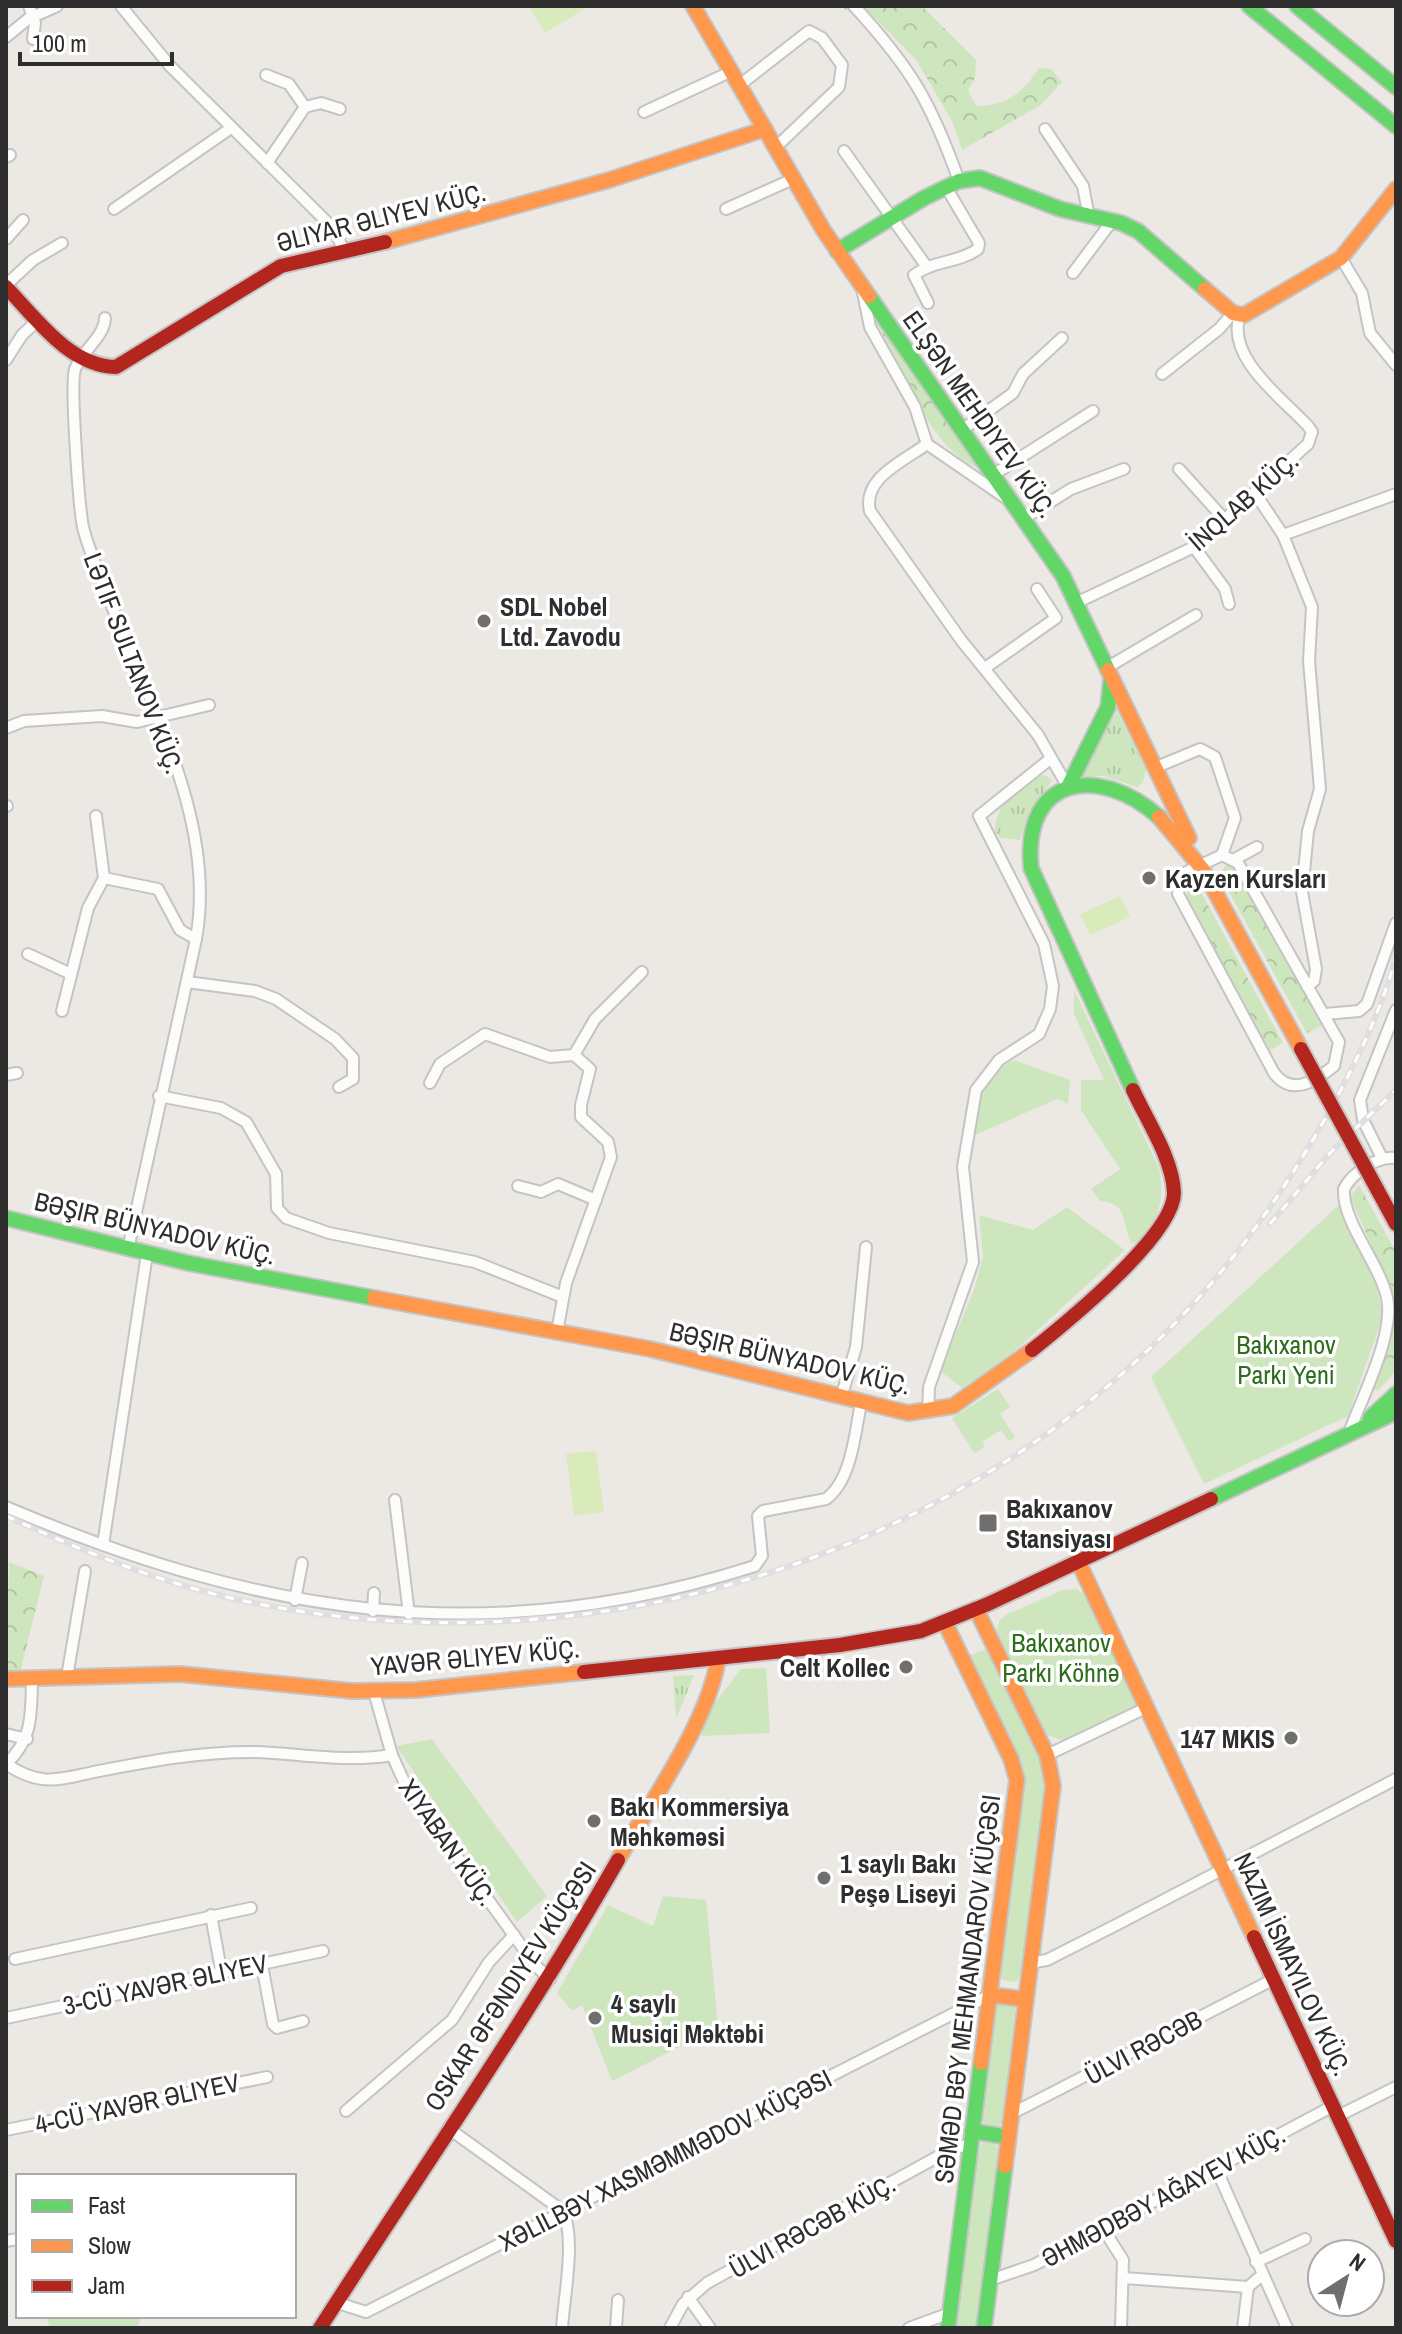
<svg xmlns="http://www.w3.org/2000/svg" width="1402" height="2334" viewBox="0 0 1402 2334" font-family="'Archivo Narrow',sans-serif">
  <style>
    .grass { fill: url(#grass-tufts) }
    .forest { fill: url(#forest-crowns) }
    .park { fill: #cee6be }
    .pitch { fill: #d9eabb }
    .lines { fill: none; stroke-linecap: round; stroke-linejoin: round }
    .street-casing { stroke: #c5c4c5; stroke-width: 14 }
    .fast-casing { stroke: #c5c4c5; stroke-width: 18 }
    .slow-casing { stroke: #c5c4c5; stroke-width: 18 }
    .jam-casing { stroke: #c5c4c5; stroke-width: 18 }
    .street { stroke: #fcfcfb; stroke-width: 10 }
    .fast { stroke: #63d668; stroke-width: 14 }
    .slow { stroke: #ff974d; stroke-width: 14 }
    .jam { stroke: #b3261e; stroke-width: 14 }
    .rail-casing { stroke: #dfdfe1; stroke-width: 6 }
    .rail { stroke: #fff; stroke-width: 3; stroke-dasharray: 9; stroke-linecap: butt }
    .jam-bridge-casing { stroke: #c5c4c5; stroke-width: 18; stroke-linecap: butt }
    .jam-bridge { stroke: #b3261e; stroke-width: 14 }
    .poi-dot { fill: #706f6e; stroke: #fff; stroke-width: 3 }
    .labels { text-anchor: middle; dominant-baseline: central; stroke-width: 7; stroke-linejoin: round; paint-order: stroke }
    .street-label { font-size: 26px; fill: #2e2e2e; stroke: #fff }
    .poi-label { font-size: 26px; font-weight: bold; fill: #2e2e2e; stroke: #fff; text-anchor: start }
    .park-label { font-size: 26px; fill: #2c6e1b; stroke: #fff }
  </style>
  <defs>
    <pattern id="grass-tufts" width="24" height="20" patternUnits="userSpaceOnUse" patternTransform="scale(2)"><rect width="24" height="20" fill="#cee6be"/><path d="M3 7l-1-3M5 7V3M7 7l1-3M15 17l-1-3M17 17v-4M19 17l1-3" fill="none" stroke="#b1c6a4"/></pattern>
    <pattern id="forest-crowns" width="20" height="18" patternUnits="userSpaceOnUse" patternTransform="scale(2)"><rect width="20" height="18" fill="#cee6be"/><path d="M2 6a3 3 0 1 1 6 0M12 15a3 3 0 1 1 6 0" fill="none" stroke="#b1c6a4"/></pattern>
  </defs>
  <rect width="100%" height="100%" fill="#ece8e4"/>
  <g class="grass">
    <path d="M1117,711l29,59 -3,12 -6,5 -34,-11h-24z"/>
    <path d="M1045,775l7,6 -23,31 -9,28 -19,-2 -6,-6c-2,-24 26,-54 50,-57z"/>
    <path d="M694,1675l-18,44 -3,-43z"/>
    <path d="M46,2316h95l-3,12h-88z"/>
  </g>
  <g class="forest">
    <path d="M839,6h83l54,54 -1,18 -7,12 8,16c31,0 46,-13 63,-38l12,1 11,13 -21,23 -79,45 -9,-27 -36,-62 -43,-44 -24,-5z"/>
    <path d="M876,321h2l103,147c-47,-10 -83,-106 -105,-147z"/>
    <path d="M1230,860l93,165 -16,8 -88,-159z"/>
    <path d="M1196,883l87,160 -15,8 -83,-151 3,-11z"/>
    <path d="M1359,1185l37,67v119l-18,20 -5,-2v-7l22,-67 -5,-28 -40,-90z"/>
    <path d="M9,1562l35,14 -24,97 -14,-1z"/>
  </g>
  <g class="park">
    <path d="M1074,990l85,178c6,28 1,60 -27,76 -11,-19 -2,-41 -32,-43l-9,-12 29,-20 -39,-59v-30h23l-30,-66z"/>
    <path d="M1014,1060l56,20 -2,24 -11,-5 -84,37c6,-32 8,-61 41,-76z"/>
    <path d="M1339,1205l36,74 8,37 -35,100 -144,68 -53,-107z"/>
    <path d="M1067,1207l58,43 -120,110 -43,28 -22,-17 34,-81 9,-33 -4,-42 54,15z"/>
    <path d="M998,1389l12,18 -10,7 15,23 -6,4 -8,-11 -19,12 3,5 -11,6 -22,-35z"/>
    <path d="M1077,1589l13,10 48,107 -75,35 -20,-8 -47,-100 4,-13 6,-5 57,-25z"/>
    <path d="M986,1649l53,108 7,25 -24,193 -7,7 -12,-2 -6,-8 29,-189 -5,-19 -52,-108z"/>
    <path d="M766,1668l4,65 -68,3v-17l39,-50z"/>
    <path d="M432,1739l115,157 -30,26 -121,-176z"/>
    <path d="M663,1896l43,4 12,127 -106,54 -30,-76 -10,6 -15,-18 51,-88 45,21z"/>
    <path d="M996,2002l20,2 -14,118 -5,6 -11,-2 -4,-7z"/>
    <path d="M983,2142l12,2 4,7 -22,177h-21l23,-179z"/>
  </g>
  <g class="pitch">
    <path d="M529,6h60l-44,27z"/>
    <path d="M1120,896l10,21 -40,18 -10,-21z"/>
    <path d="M596,1451l8,61 -30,4 -8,-62z"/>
  </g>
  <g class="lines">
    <g class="street-casing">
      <g id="street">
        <path d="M29,6l6,17 -2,16"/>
        <path d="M121,6l49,60 164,163 9,20"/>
        <path d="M854,6c57,62 77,96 105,175"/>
        <path d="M6,37l22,-18 29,-13"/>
        <path d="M266,75l23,9 16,23"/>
        <path d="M741,84l68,-53 13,7 20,27 -3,22 -63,60"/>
        <path d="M644,112l88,-41"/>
        <path d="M1045,129l38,57 6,31"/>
        <path d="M844,151l83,116"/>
        <path d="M6,157l4,-2"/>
        <path d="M267,163l38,-56 16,-4 19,6"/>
        <path d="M114,209l117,-81"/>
        <path d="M726,209l67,-30"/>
        <path d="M6,239l17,-19"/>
        <path d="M1341,258l21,35 8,40 26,32"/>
        <path d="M1073,273l39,-52"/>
        <path d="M6,285l27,-25 29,-17"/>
        <path d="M862,288l8,39 45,80 12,37 77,53"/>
        <path d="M928,303l-14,-28c20,-15 45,-12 64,-26l1,-6 -33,-56"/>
        <path d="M105,318c-1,20 -23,32 -30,51 -5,15 4,138 8,158 6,25 18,50 27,74 40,105 107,222 86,338l-68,310"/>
        <path d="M6,360l16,-25 16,-15"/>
        <path d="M1162,374l57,-45 14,-16"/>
        <path d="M962,430l51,-37 10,-19 39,-36"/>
        <path d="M927,444c-23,17 -65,34 -57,67l91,129 77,95 30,52"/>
        <path d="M1179,469l46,51"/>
        <path d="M993,475l100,-64"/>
        <path d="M1255,493l28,42 29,72 -3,54 11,128 -12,42 -6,61 14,77 -2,12 -7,5"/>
        <path d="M1023,519l48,-30 53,-20"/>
        <path d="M1283,535l113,-41"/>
        <path d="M1194,547l31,42 4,15"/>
        <path d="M1078,602l116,-55 114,-103 4,-12 -4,-6c-26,-28 -83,-69 -68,-111"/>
        <path d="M1108,667l88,-52"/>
        <path d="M985,668l71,-50 -19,-29"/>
        <path d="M6,728l18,-7 78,-5 35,6 72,-17"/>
        <path d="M1154,768l46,-19 15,8 20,61 -13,37"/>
        <path d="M6,806h1"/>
        <path d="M96,816l8,62"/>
        <path d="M1222,855l16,8 101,179 -5,24c-19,15 -42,31 -60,7l-96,-179 2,-19z"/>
        <path d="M1235,859l22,-12"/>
        <path d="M28,954l43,20"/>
        <path d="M187,982l68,9 21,8 59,40 18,19v21l-14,8"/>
        <path d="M62,1011l26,-103 16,-30 54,11 22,41 16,9"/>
        <path d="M1325,1014l34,-3 8,-7 29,-81"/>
        <path d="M574,1055l21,-36 47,-47"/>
        <path d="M6,1075l11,-2"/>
        <path d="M430,1083l10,-19 45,-30 65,23 24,-2 16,14 -9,36v12l27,25 3,15 -45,126 -9,49"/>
        <path d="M159,1096l62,12 25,14 30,52 1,34 9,10 43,15 146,29 88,35"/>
        <path d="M1382,1158l-19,-38 -3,-20 36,-90"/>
        <path d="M518,1186l23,6 17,-8 38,16"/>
        <path d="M841,1398l15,-51 10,-100"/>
        <path d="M928,1412l1,-25 44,-125 -10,-95 13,-77 23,-30 40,-26 11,-25 3,-23 -9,-42 -65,-128 71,-57"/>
        <path d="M1349,1433c13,-36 46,-99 38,-135 -7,-34 -45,-76 -43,-109 8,-16 33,-33 52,-31"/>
        <path d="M395,1500l14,114"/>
        <path d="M6,1507c255,108 480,145 749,59l7,-10 -4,-40 5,-5 63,-12c26,-19 29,-67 35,-96"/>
        <path d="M103,1545l44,-291"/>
        <path d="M295,1600l7,-37"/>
        <path d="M373,1611l1,-18"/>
        <path d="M67,1677l18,-106"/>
        <path d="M374,1692l18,63 14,31 130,180 14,13"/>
        <path d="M6,1734l21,5"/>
        <path d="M1047,1755l99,-47"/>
        <path d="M6,1764c36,24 54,15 93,7 51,-10 100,-19 152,-19 47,1 94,11 141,3"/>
        <path d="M6,1764c27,-25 25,-49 26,-84"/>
        <path d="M211,1915l10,55"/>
        <path d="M15,1959l236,-51"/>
        <path d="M1029,1963l18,-3 69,-35 280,-146"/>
        <path d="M262,1965l11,59 4,4 26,-7"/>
        <path d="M6,2018l317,-67"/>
        <path d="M346,2111l106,-91 37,-58 25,-27"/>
        <path d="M1011,2114l263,-135"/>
        <path d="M1338,2116l58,-29"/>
        <path d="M448,2128l115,83c13,29 1,85 -1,117"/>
        <path d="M6,2130l261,-53"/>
        <path d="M1215,2166l72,162"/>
        <path d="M1102,2227l21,33 -2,68"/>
        <path d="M6,2241l12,-2"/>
        <path d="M1256,2262l49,-23"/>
        <path d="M1124,2278l124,9 14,-12"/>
        <path d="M990,2280l44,-15 299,-159"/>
        <path d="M688,2297l22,31"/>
        <path d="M338,2303l28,9 624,-317"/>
        <path d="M616,2328l2,-28"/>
        <path d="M670,2328l13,-24 24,-21 243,-133 20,-6"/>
        <path d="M909,2328l41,-15"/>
        <path d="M1243,2328l5,-41"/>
      </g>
    </g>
    <g class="fast-casing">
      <g id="fast">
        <path d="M1249,6l147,120"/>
        <path d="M1297,6l99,81"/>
        <path d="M837,251l87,-53 35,-17 21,-3 80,31 61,14 17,8 67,58"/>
        <path d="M869,296l194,280 45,94"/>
        <path d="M1068,787l40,-80 3,-28"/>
        <path d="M1133,1090l-102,-222c-9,-93 68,-104 128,-51"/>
        <path d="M6,1218l182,45 186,35"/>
        <path d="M1370,1418l26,-24"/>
        <path d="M1211,1499l185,-87"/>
        <path d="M972,2131l36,6"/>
        <path d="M948,2328l33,-265"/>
        <path d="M984,2328l21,-162"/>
      </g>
    </g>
    <g class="slow-casing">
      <g id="slow">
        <path d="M693,6l131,225 45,65"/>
        <path d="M385,242l224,-62 156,-51"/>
        <path d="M1205,289l28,24 11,2 97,-57 55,-69"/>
        <path d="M1108,670l81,168"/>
        <path d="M1159,817l44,53 98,179"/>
        <path d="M374,1298l276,51 258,64 45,-7 79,-56"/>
        <path d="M1078,1561l176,376"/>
        <path d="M976,1609l71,146 6,31 -48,380"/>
        <path d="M945,1623l66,136 6,21 -36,283"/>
        <path d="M6,1679l174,-5 172,17 64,-1 168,-18"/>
        <path d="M618,1860c31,-56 91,-139 100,-201"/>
        <path d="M990,1995l33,4"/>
      </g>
    </g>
    <g class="jam-casing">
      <g id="jam">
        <path d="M6,287c30,31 63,79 110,80l165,-101 104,-24"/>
        <path d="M1377,1189l19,35"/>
        <path d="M1032,1350c34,-27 142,-115 142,-157 -1,-34 -27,-72 -41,-103"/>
        <path d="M584,1672l256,-27 81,-14 67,-27 223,-105"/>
        <path d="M1254,1937l142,304"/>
        <path d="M320,2328c100,-156 206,-307 298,-468"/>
      </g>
    </g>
    <use href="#street" class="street"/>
    <use href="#fast" class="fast"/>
    <use href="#slow" class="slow"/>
    <use href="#jam" class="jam"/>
    <g class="rail-casing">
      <g id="rail">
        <path d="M1270,1224l59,-70 67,-64"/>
        <path d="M6,1516c70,32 141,62 216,80 387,92 821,-58 1048,-389 47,-68 106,-172 126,-251"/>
      </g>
    </g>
    <use href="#rail" class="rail"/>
    <g class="jam-bridge-casing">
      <path id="jam-bridge" d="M1301,1049l76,140"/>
    </g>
    <use href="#jam-bridge" class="jam-bridge"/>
  </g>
  <g class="poi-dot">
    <circle cx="484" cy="621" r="8"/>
    <circle cx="1149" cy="878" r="8"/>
    <rect x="978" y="1513" width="20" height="20" rx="4"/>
    <circle cx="906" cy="1667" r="8"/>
    <circle cx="1291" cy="1738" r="8"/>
    <circle cx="594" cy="1821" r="8"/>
    <circle cx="824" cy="1878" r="8"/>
    <circle cx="595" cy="2018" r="8"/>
  </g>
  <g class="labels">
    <g class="street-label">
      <text transform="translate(381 217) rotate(-14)">ƏLIYAR ƏLIYEV KÜÇ.</text>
      <text transform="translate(980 414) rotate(55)">ELŞƏN MEHDIYEV KÜÇ.</text>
      <text transform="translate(1243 501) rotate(-41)">İNQLAB KÜÇ.</text>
      <text transform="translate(134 663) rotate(69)">LƏTIF SULTANOV KÜÇ.</text>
      <text transform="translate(155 1228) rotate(13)">BƏŞIR BÜNYADOV KÜÇ.</text>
      <text transform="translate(790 1358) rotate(13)">BƏŞIR BÜNYADOV KÜÇ.</text>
      <text transform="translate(475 1657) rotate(-5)">YAVƏR ƏLIYEV KÜÇ.</text>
      <text transform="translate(448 1842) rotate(55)">XIYABAN KÜÇ.</text>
      <text transform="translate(1293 1964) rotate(65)">NAZIM İSMAYILOV KÜÇ.</text>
      <text transform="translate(165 1984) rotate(-12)">3-CÜ YAVƏR ƏLIYEV</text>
      <text transform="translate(510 1986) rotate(-57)">OSKAR ƏFƏNDIYEV KÜÇƏSI</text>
      <text transform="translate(967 1989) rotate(-83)">SƏMƏD BƏY MEHMANDAROV KÜÇƏSI</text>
      <text transform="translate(1143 2047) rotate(-28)">ÜLVI RƏCƏB</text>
      <text transform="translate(137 2103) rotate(-12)">4-CÜ YAVƏR ƏLIYEV</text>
      <text transform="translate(665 2160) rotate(-27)">XƏLILBƏY XASMƏMMƏDOV KÜÇƏSI</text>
      <text transform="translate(1163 2196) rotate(-28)">ƏHMƏDBƏY AĞAYEV KÜÇ.</text>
      <text transform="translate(812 2226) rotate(-29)">ÜLVI RƏCƏB KÜÇ.</text>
    </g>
    <g class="poi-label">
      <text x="500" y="606">SDL Nobel<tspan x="500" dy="30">Ltd. Zavodu</tspan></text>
      <text x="1165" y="878">Kayzen Kursları</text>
      <text x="1006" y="1508">Bakıxanov<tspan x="1006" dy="30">Stansiyası</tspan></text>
      <text x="890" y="1667" text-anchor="end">Celt Kollec</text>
      <text x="1275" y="1738" text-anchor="end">147 MKIS</text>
      <text x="610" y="1806">Bakı Kommersiya<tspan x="610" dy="30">Məhkəməsi</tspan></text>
      <text x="840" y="1863">1 saylı Bakı<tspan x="840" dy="30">Peşə Liseyi</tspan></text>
      <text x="611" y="2003">4 saylı<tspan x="611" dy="30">Musiqi Məktəbi</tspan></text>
    </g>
    <g class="park-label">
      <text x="1286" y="1344">Bakıxanov<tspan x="1286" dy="30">Parkı Yeni</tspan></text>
      <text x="1061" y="1642">Bakıxanov<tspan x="1061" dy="30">Parkı Köhnə</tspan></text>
    </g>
  </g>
  <rect width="1402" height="2334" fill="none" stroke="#2e2e2e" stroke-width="16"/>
  <rect x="16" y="2174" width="280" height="144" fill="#ffffff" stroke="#ababab" stroke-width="2"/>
  <rect x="32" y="2200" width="40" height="12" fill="#63d668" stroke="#ababab" stroke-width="2"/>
  <text x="88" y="2214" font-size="24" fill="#2e2e2e">Fast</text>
  <rect x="32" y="2240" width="40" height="12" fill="#ff974d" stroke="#ababab" stroke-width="2"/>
  <text x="88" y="2254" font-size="24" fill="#2e2e2e">Slow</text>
  <rect x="32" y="2280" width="40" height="12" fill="#b3261e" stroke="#ababab" stroke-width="2"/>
  <text x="88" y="2294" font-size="24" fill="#2e2e2e">Jam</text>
  <g transform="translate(1346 2278) rotate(36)"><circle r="38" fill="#ffffff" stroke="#ababab" stroke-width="2"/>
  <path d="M0-6L14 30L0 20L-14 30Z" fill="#706f6e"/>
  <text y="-12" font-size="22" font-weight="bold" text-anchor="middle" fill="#2e2e2e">N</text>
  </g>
  <path d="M20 52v12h152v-12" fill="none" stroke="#2e2e2e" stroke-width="4"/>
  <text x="32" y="52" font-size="24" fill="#2e2e2e" stroke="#ffffff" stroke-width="6" paint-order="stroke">100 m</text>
</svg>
